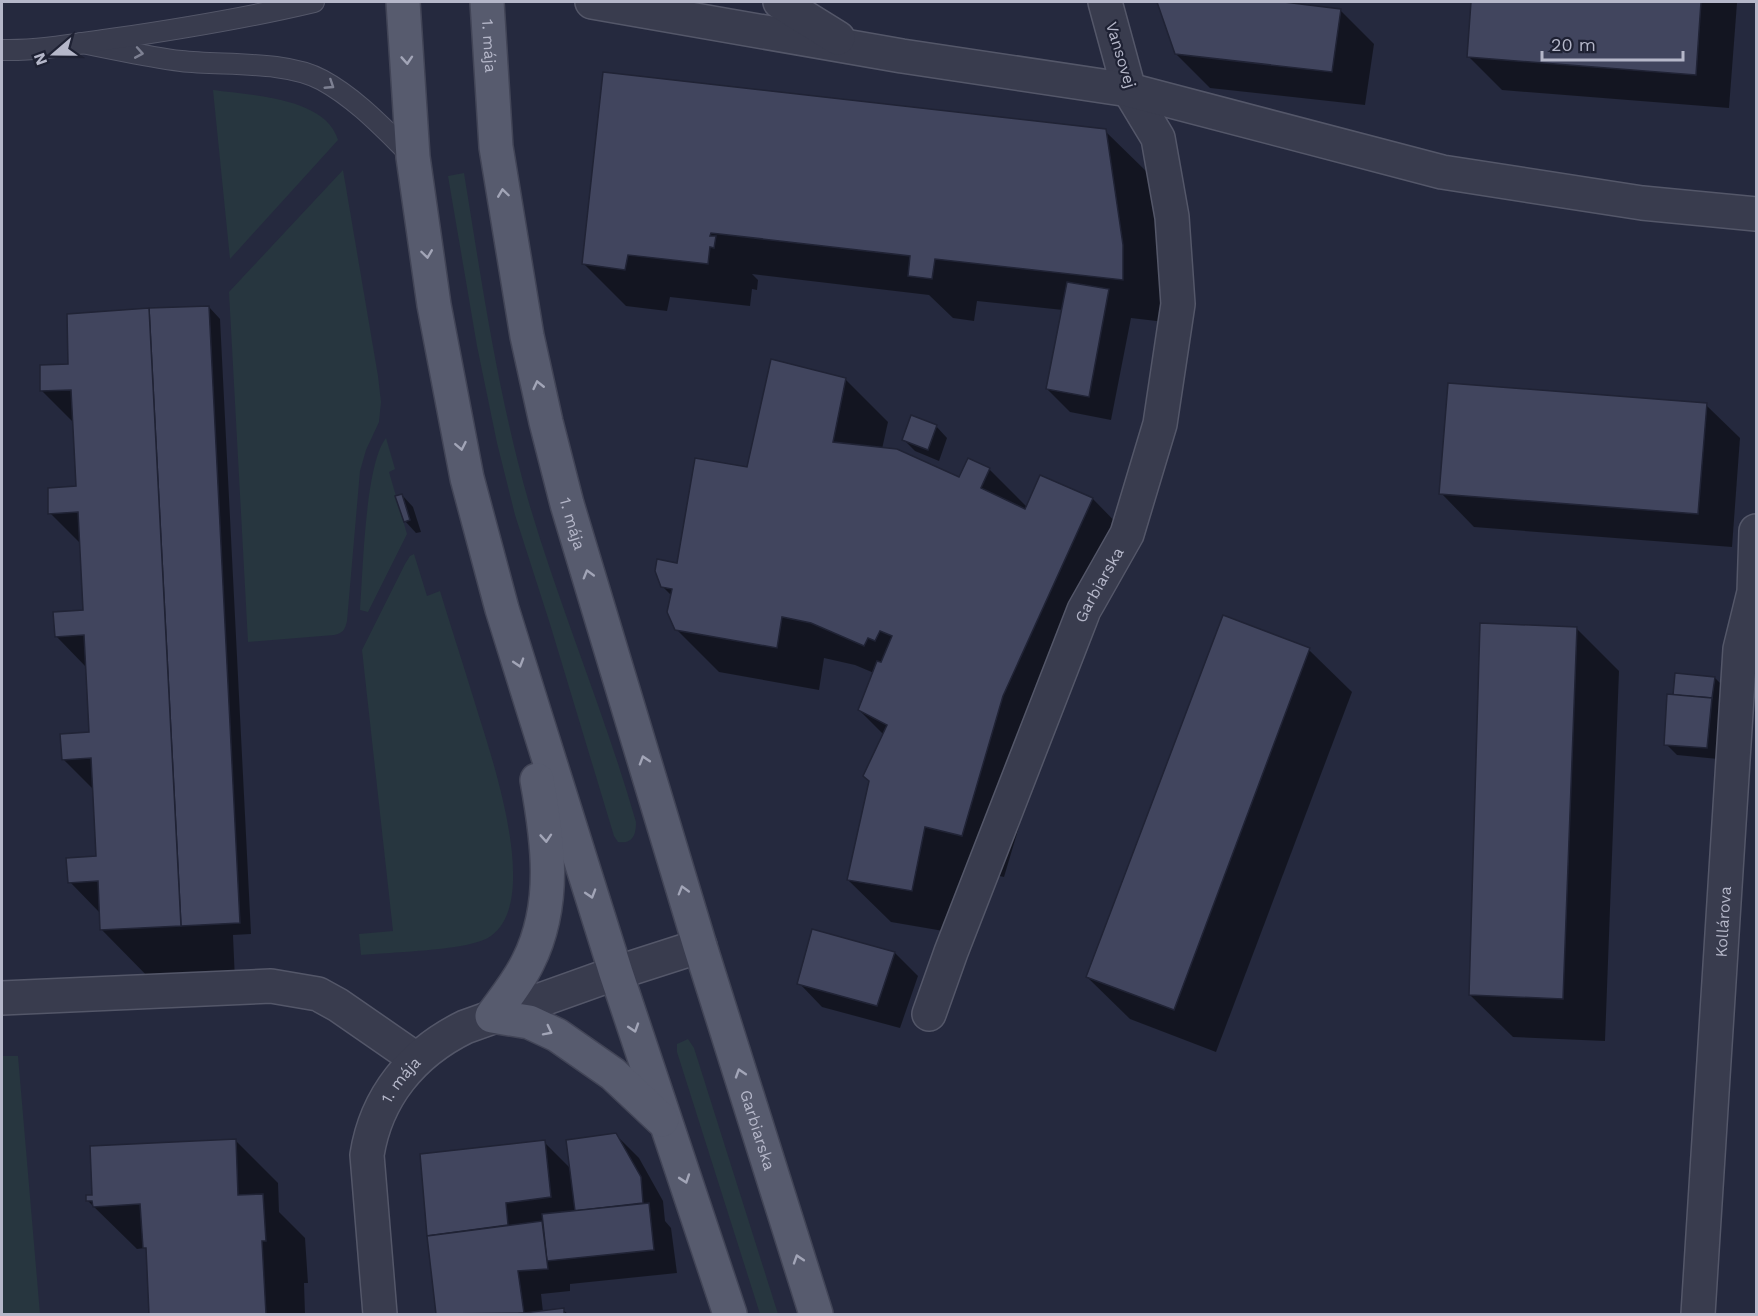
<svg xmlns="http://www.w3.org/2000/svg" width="1758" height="1316" viewBox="0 0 1758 1316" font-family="'Work Sans',sans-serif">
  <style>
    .green { fill: #27363f }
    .shadow { fill: #0007 }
    .building { fill: #41455e; stroke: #202335; stroke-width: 1.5 }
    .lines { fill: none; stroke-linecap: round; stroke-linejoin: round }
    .service-casing { stroke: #545769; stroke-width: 22 }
    .minor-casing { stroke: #545769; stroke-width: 36 }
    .tertiary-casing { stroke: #545769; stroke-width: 36 }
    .primary-casing { stroke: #424557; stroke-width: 36 }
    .service { stroke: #393c4e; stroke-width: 20 }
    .minor { stroke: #393c4e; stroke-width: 33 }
    .tertiary { stroke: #393c4e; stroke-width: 33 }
    .primary { stroke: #575b6e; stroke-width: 33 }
    .oneway { stroke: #7d8092 }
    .oneway2 { stroke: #a2a5b7 }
    .labels { text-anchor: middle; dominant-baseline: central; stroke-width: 4.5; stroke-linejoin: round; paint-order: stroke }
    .street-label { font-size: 16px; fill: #b5b7c9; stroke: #1e2133 }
  </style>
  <rect width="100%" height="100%" fill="#25293e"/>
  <g class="green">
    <path d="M213,90c36,5 113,7 125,50l-108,119z"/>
    <path d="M343,170l35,206 3,26 -2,20 -13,28 -6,21 -13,150c-2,9 -4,12 -13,14l-86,7 -19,-350z"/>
    <path d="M464,173c18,111 34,222 65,330 32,108 76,211 107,319 0,13 -3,22 -18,20l-4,-6 -64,-212 -35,-109 -18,-72 -20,-97 -29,-170z"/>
    <path d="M386,438l9,31 -6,3 18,62 -39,78 -8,-2c3,-38 5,-146 26,-172z"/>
    <path d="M414,554l13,42 13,-5c11,36 23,73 34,109 15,50 69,199 17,236 -20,15 -102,16 -130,19l-2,-21 34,-3 -31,-281 43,-86 5,-8z"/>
    <path d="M688,1039l6,9 84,266h-18l-83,-262v-8z"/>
    <path d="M2,1056h16l22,258h-38z"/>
  </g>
  <g class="shadow">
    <path d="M1159,2h114l67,8 34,34 -9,61 -155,-17 -34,-34z"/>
    <path d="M1473,2h262l2,1 -8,105 -227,-18 -33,-33z"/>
    <path d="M1105,131l43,42 17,116v33l-34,-4 -20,102 -41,-8 -23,-23 16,-79 -86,-9 -3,20 -21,-3 -24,-23 -177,-21 6,6 -1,10 -5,-1 -2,17 -80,-9 -3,14 -41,-5 -43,-43z"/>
    <path d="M209,307l11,12 31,615 -18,1 2,46 -79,4 -55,-56 -1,-16 -30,-31 27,-25 -3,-67 -31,-31 28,-26 -4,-65 -31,-32 29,-25 -4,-67 -31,-31 28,-26 -4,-64 -32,-32 27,-26z"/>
    <path d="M845,379l43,43 -6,27 78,30 29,-10 39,39 13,-31 52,22 42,43 -90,197 -41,138 -37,-8 -12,64 -64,-11 -43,-42 36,-145 -25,-25 15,-37 -19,-8 -31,-7 -5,32 -100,-18 -43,-43 -4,-33 -10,-10 86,-117z"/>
    <path d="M1706,405l34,33 -8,109 -258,-20 -33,-34z"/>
    <path d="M936,426l11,12 -8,23 -24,-10 -11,-11z"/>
    <path d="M402,495l11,12 8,25 -5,1 -11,-12z"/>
    <path d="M1576,628l43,43 -14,370 -92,-4 -43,-42z"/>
    <path d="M1309,650l43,42 -136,360 -86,-33 -43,-42z"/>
    <path d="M1715,678l11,11 -8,70 -41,-4 -11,-11 9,-47z"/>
    <path d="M813,930l82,23 23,23 -18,52 -78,-21 -23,-24z"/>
    <path d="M615,1134l24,24 24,43 2,20 6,7 6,45 -107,11v7l-29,3 2,18 20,-2 5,4h-130l-10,-78 116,-94 27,27z"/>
    <path d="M235,1140l43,43 1,29 26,26 3,45h-4l1,31h-154l-4,-63 -2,-3 -8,1 -49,-48z"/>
  </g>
  <g class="building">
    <path d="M1157,2h127l57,7 -9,63 -157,-18z"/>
    <path d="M1471,2h230l-5,73 -229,-18z"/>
    <path d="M603,72l503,57 17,116v35l-188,-21 -3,20 -24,-3 2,-20 -199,-23 -1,3h6l-2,12 -4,-1 -2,17 -80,-9 -3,15 -43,-6z"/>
    <path d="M1067,282l42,7 -20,108 -43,-8z"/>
    <path d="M209,306l31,617 -59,3 -32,-618z"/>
    <path d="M149,308l32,618 -81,4 -2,-49 -30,2 -2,-25 30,-2 -5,-98 -29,2 -2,-26 29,-2 -5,-97 -29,2 -2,-25 30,-2 -5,-98 -30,2v-26l28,-2 -5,-96 -31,1v-26l28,-1 -1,-50z"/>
    <path d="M771,359l75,19 -13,64 64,7 62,28 9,-19 22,10 -9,20 44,21 15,-34 53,23 -90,198 -41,140 -37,-9 -13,64 -65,-11 22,-99 -6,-5 24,-51 -29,-15 19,-49 4,1 11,-26 -12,-5 -5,10 -7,-3 -4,8 -53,-23 -29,-6 -5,31 -102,-18 -8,-18 5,-23 -11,-2 -6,-16 2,-12 20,4 18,-105 52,9z"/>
    <path d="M1448,383l259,20 -9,111 -259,-20z"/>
    <path d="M911,415l26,10 -9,25 -26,-10z"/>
    <path d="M402,494l8,26 -6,2 -9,-26z"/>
    <path d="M1223,615l87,33 -136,362 -88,-33z"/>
    <path d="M1480,623l97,4 -14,372 -94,-4z"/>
    <path d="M1675,673l40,4 -3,21 -39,-3z"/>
    <path d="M1667,694l45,4 -5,50 -43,-3z"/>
    <path d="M812,929l83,23 -18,54 -80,-22z"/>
    <path d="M616,1133l25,44 2,26 -68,8 -9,-71z"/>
    <path d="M236,1139l2,56 25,-1 3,47h-4l4,73h-117l-3,-66h-3l-3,-44 -47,3 -1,-6h-6v-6h6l-2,-49z"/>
    <path d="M545,1140l6,57 -45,6 2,22 -81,11 -7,-82z"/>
    <path d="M649,1203l5,47 -107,11 -5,-47z"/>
    <path d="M542,1221l6,48 -30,2 6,42 -88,1 -9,-78z"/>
    <path d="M564,1308v6h-49l9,-1z"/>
  </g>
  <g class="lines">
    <g class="service-casing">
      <g id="service">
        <path d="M81,43c33,6 67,14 100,18 41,5 104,-1 141,19 35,19 63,50 91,77"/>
        <path d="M2,50c35,1 74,-6 109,-11 69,-10 136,-21 203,-37"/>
      </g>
    </g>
    <g class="minor-casing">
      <g id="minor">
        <path d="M2,998l269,-12 47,8 20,11 78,54"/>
        <path id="s1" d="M929,1014l22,-62 133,-342 43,-76 33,-110 18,-120 -6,-87 -14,-79 -29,-48 -24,-88"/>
        <path id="s2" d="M380,1314l-13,-159c9,-58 45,-102 98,-128l151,-54 84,-27"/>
        <path id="s3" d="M1698,1314l42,-665 14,-57 2,-61"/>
      </g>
    </g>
    <g class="tertiary-casing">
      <g id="tertiary">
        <path d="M592,2l310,54 227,34 313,82 200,31 114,11"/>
        <path d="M780,2l58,36"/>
      </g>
    </g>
    <g class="primary-casing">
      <g id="primary">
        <path d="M403,2l10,155 21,148 33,173 35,131 34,109 80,255 114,341"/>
        <path id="s4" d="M487,2l9,145 31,189 19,86 21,82 133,442 116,368"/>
        <path d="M537,780c11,61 20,124 -9,182 -9,19 -23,36 -36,54l37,6 28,13 56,39 49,46"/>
      </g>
    </g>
    <use href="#service" class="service"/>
    <use href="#minor" class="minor"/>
    <use href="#tertiary" class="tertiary"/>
    <use href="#primary" class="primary"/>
  </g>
  <defs><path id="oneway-chevron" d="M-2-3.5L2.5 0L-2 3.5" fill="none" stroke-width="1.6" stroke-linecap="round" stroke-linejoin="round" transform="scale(1.5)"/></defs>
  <g class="oneway">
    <use href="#oneway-chevron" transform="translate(139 53) rotate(10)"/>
    <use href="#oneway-chevron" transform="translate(330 85) rotate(33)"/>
  </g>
  <g class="oneway2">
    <use href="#oneway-chevron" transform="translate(407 60) rotate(86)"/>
    <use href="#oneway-chevron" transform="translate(503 193) rotate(-98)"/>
    <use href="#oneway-chevron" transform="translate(427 254) rotate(82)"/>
    <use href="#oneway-chevron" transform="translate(538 385) rotate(-103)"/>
    <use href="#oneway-chevron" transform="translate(461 446) rotate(79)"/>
    <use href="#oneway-chevron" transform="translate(588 574) rotate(-106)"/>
    <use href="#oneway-chevron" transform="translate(519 663) rotate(73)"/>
    <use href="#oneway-chevron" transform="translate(644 760) rotate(-107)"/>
    <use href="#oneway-chevron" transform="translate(546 838) rotate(86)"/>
    <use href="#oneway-chevron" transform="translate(683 890) rotate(-106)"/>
    <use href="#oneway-chevron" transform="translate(591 894) rotate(73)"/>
    <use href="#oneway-chevron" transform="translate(634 1028) rotate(72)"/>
    <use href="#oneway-chevron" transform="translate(548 1031) rotate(27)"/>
    <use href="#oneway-chevron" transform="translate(740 1073) rotate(-108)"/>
    <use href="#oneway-chevron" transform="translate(685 1179) rotate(71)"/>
    <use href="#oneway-chevron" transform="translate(798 1259) rotate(-108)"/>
  </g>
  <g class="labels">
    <g class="street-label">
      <text stroke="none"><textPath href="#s4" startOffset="44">1. mája</textPath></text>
      <text transform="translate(1121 55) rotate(73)">Vansovej</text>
      <text stroke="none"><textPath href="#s4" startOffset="530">1. mája</textPath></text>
      <text stroke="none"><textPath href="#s1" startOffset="462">Garbiarska</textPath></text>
      <text stroke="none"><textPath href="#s3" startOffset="393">Kollárova</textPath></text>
      <text stroke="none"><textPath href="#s2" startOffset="243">1. mája</textPath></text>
      <text stroke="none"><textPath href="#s4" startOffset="1164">Garbiarska</textPath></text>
    </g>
  </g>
  <rect width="1758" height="1316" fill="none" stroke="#b5b7c9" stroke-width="6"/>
  <g transform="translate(54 54) rotate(250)" stroke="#1e2133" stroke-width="4.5" paint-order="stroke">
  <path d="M0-4.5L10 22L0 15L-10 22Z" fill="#b5b7c9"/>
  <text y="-9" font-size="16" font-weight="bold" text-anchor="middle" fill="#b5b7c9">N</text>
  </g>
  <path d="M1542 51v9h141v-9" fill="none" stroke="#b5b7c9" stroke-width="3"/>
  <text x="1551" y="51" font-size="18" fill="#b5b7c9" stroke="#1e2133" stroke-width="4.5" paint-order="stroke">20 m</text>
</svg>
